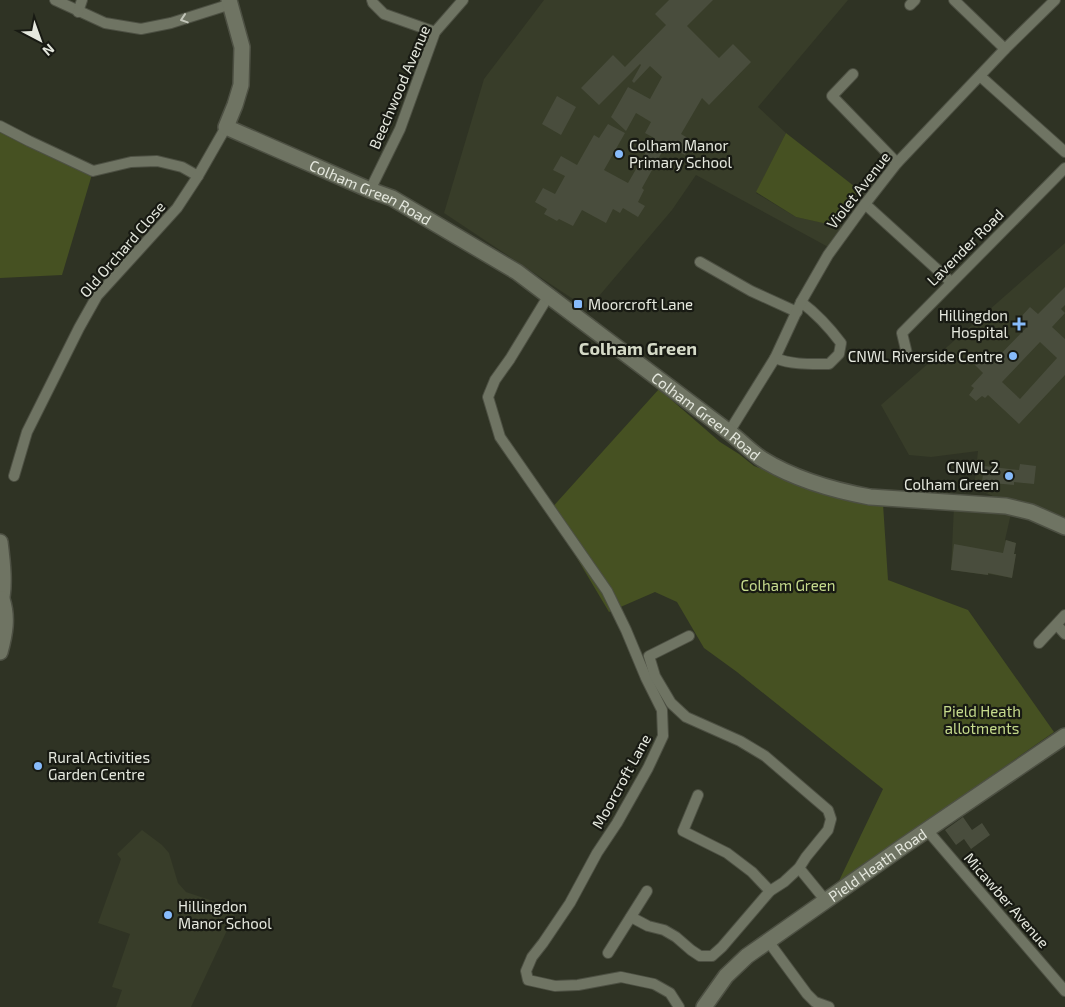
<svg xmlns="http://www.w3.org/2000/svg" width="1065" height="1007" viewBox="0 0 1065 1007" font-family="'Exo 2',sans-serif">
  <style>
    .built { fill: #383d29 }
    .green { fill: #465122 }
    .building { fill: #494d3d; fill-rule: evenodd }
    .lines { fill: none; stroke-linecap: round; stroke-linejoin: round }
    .street-casing { stroke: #4d5043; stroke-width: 12 }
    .secondary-casing { stroke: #4d5043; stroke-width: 18 }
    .street { stroke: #6f7463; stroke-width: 10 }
    .secondary { stroke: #6f7463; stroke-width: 15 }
    .oneway { stroke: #c2c5b9 }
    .poi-dot { fill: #87bbfb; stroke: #181a13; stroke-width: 2 }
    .labels { text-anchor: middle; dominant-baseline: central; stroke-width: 4.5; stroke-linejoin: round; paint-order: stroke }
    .street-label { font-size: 15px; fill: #e5e8de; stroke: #181a13 }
    .poi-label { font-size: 15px; fill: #e5e8de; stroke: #181a13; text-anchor: start }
    .park-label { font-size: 15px; fill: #c6db8d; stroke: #181a13 }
    .quarter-label { font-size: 18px; font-weight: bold; fill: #d5dac7; stroke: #181a13 }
  </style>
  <rect width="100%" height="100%" fill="#2f3324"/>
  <g class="built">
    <path d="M544,0h304l-90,107 28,26 -30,60 40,24 49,10 -15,21 -134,-73 -24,35 -84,99 -144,-96 40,-134z"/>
    <path d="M1065,243v284l-91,-39 4,-37 -47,6 -22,-2 -28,-50z"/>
    <path d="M954,506l58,3 -7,31 11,3 -2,11h2l-4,24 -23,-4 -1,1 -37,-5z"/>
    <path d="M142,830l20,15 7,8 9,30 8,9 51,17 -46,98h-75l6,-17 -10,-3 18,-53 -32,-11 23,-64 -4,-5z"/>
  </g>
  <g class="green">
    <path d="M0,126l93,45 -31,104 -62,3z"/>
    <path d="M786,133l73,57 -27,35 -36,-8 -40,-25z"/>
    <path d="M659,389l61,53 19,12 15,12 59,22 70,16 5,76 80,30 86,122 -216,151 45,-94 -146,-117 -33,-24 -27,-46 -22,-10 -46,20 -60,-101z"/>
  </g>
  <g class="building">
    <path d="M669,0h44l-26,26 32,32 14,-14 18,18 -42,43 -7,-7 -21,36 12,7 -8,14 -19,-10 -24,43 2,2 -6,12 7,4 -7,11 -15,-9 -3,5 -7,-4 -7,14 -24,-13 -9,16 -14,-7 -2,2 -13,-7 3,-5 -12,-7 8,-14 12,6 10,-18 -12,-6 8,-14 16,9 17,-30 5,3 9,-14 17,9 -21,37 24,13 26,-45 -9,-5 6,-11 -15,-9 -10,18 -15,-14 17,-30 22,12 12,-22 -12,-11 -16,17 -2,-2 9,-16 -1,-1 -41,41 -18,-17 32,-33 12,12 41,-42 -11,-11z"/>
    <path d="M557,96l19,11 -15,28 -19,-11z"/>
    <path d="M1065,287v18l-4,4 4,4 -13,14 13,12v36l-46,49 -31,-29 -3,3 -3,-2 -6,5 -7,-6 5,-7 -3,-2 12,-13 -8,-8 12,-13 8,8 31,-32 -8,-8 12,-13 8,7zM1040,342l17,16 -37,41 -18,-17z"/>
    <path d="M1020,464l16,2 -2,18 -20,-2v3l-32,-3 2,-16 35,4z"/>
    <path d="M1006,540l10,3 -2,11h2l-4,24 -24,-5v2l-37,-5 3,-26 49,9z"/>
    <path d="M963,817l9,13 10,-7 8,12 -19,14 -7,-10 -8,6 -11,-15z"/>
  </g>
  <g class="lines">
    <g class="street-casing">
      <g id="street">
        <path d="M55,0l50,23 36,6 30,-6 60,-19"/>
        <path d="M372,0l1,3 11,11 51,18"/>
        <path d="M954,0l51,49"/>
        <path d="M910,5l5,-5"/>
        <path d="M78,12l4,-12"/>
        <path d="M853,74l-21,22 65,67"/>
        <path d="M980,76l85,76"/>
        <path d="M0,126l29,15 64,30 38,-9 26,-1 25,6 16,9"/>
        <path d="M370,190l30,-61 35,-97 28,-32"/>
        <path d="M865,204l86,78"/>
        <path d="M700,262l51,29 46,21"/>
        <path d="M549,295l-39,64 -15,21 -7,17 12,40 107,154 19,39 20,48 16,32 1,26 -15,32 -31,55 -20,30 -27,50 -27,40 -11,14 -6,14 2,9 27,6 23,-1 43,-8 33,7 16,9 9,14"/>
        <path d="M907,354l-5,-21 163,-165"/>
        <path d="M775,358c18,7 35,6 54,6l10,-10 2,-11c-12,-16 -24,-29 -40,-41"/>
        <path d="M729,432l46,-74 26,-56 27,-47 37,-51 32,-41 108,-114 50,-49"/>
        <path d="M14,476l13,-44 52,-104 18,-32 80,-88 21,-32 28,-49"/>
        <path d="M1057,625l8,9"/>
        <path d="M1039,643l26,-28"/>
        <path d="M698,795l-15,36 44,22 25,19 18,19"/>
        <path d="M927,830l138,161"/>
        <path d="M799,868l27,33"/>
        <path d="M631,917l17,9 16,4 12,7 15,13 9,6h12l10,-9 48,-56 14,-9 15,-14 7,-11 22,-27 3,-11 -3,-9 -63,-54 -25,-15 -54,-24 -15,-14 -16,-27 -6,-20 40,-20"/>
        <path d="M768,941l39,53 8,8 14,5"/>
        <path d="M608,953l39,-62"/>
      </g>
    </g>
    <g class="secondary-casing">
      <g id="secondary">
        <path id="s1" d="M229,0l13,47 -1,38 -6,20 -9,22 144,63 22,8 125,74 212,160c11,8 21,19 33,27 32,20 70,31 108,38l136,9 25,6 34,15"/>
        <path d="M0,542c2,16 6,47 0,62"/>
        <path d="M0,652c5,-18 8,-35 2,-53"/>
        <path id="s2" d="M704,1007l22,-31 21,-20 158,-111 160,-109"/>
      </g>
    </g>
    <use href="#street" class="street"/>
    <use href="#secondary" class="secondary"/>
  </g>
  <defs><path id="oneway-chevron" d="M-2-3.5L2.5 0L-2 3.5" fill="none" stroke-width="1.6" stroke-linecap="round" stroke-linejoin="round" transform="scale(1.25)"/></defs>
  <use class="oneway" href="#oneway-chevron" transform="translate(184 19) rotate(162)"/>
  <g class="poi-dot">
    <circle cx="619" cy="154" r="5"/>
    <rect x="573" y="299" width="10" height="10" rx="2.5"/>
    <path d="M1016.5 316.5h5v5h5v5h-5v5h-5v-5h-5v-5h5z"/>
    <circle cx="1013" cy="356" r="5"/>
    <circle cx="1009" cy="476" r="5"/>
    <circle cx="38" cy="766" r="5"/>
    <circle cx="168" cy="915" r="5"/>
  </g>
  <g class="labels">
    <g class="street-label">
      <text transform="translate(399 87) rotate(-67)">Beechwood Avenue</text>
      <text transform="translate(858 190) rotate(-52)">Violet Avenue</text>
      <text stroke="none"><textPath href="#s1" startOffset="290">Colham Green Road</textPath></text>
      <text transform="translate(965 247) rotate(-45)">Lavender Road</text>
      <text transform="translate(122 249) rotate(-49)">Old Orchard Close</text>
      <text stroke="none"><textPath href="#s1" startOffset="695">Colham Green Road</textPath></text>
      <text transform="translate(621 781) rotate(-61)">Moorcroft Lane</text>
      <text stroke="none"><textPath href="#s2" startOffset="226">Pield Heath Road</textPath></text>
      <text transform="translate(1007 900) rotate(49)">Micawber Avenue</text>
    </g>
    <g class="poi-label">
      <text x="629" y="145">Colham Manor<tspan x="629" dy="17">Primary School</tspan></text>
      <text x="588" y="304">Moorcroft Lane</text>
      <text x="1008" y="315" text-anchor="end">Hillingdon<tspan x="1008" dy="17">Hospital</tspan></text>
      <text x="1003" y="356" text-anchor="end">CNWL Riverside Centre</text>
      <text x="999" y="467" text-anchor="end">CNWL 2<tspan x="999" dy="17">Colham Green</tspan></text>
      <text x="48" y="757">Rural Activities<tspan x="48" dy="17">Garden Centre</tspan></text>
      <text x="178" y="906">Hillingdon<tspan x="178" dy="17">Manor School</tspan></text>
    </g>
    <g class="park-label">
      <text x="788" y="585">Colham Green</text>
      <text x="982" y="711">Pield Heath<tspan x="982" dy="17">allotments</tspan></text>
    </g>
    <g class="quarter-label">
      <text x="638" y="348">Colham Green</text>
    </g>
  </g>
  <g transform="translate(40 40) rotate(139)" stroke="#181a13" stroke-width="4" paint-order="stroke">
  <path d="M0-4L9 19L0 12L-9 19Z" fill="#e5e8de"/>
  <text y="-8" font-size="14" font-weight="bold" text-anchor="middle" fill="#e5e8de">N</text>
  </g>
</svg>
